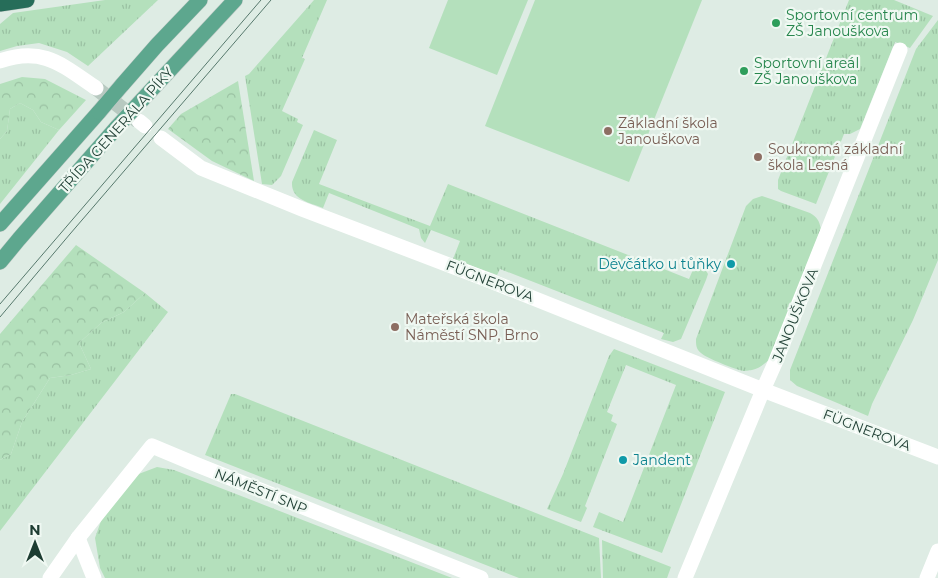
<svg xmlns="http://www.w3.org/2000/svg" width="938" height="578" viewBox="0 0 938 578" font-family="Montserrat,sans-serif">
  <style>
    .grass { fill: url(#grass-tufts) }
    .forest { fill: url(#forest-crowns) }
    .pitch { fill: #b4e0bc }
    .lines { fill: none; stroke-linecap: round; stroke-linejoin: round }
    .minor-tunnel { stroke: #b7c9c0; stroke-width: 15; stroke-dasharray: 15 8; stroke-linecap: butt }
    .major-casing { stroke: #c0c9c6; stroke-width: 16 }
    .highway-casing { stroke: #c0c9c6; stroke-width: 16 }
    .minor { stroke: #fff; stroke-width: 15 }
    .major { stroke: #5da78e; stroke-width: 15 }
    .highway { stroke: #266d59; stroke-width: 15 }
    .tram { stroke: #57796d; stroke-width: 1 }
    .major-bridge-casing { stroke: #c0c9c6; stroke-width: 16; stroke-linecap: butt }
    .major-bridge { stroke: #5da78e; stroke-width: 15 }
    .leisure-dot { fill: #2e9e5b; stroke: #eff8f2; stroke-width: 2 }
    .education-dot { fill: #8d6e63; stroke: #eff8f2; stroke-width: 2 }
    .culture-dot { fill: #0f9aa8; stroke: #eff8f2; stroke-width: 2 }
    .labels { text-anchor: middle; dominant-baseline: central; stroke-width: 4.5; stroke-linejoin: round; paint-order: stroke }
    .leisure-label { font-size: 14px; fill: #27864d; stroke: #eff8f2; text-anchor: start }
    .education-label { font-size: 14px; fill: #785e54; stroke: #eff8f2; text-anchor: start }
    .street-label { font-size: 14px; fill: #1d3d32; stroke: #eff8f2 }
    .culture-label { font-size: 14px; fill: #0d838f; stroke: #eff8f2; text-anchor: end }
  </style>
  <defs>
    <pattern id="grass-tufts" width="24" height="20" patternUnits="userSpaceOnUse" patternTransform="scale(1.25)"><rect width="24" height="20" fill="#b4e0bc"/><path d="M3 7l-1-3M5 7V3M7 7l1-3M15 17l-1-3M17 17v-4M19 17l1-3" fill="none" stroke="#9ac1a2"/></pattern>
    <pattern id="forest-crowns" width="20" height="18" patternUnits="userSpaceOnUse" patternTransform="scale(1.25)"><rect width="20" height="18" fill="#b4e0bc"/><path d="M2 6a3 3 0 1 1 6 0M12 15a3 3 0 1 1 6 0" fill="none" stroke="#9ac1a2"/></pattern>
  </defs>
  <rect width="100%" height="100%" fill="#deece4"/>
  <g class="grass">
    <path d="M105,0h53l-70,66 -21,-14 -28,-9 -22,3 -17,5v-27l13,-11z"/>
    <path d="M314,0h13l-25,58 3,1 -23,52 16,8 -1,3 6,3 -22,51 -9,9 -10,-1 -17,-108 4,-2z"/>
    <path d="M849,0h45l39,16 -23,32 -15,-6 -35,87 -10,5h-6l-28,70 -35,-13 -3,-2v-9z"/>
    <path d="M938,20v240l-25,60 -41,84 -4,12 -71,-30 -7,-6v-10l126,-321z"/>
    <path d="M20,103l13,7 8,12 18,8 -59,74v-65l7,-8 3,-22z"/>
    <path d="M314,130l23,10 -18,44 111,42 18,-42 241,95 6,-14 10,4 3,5 -2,6 -25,59 -8,3 -12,-3 3,-6 -164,-64 -3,6 -44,-16 7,-18 -29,-11 -6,13 -4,-5 -2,-9 -90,-36 -6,15c-14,-6 -32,-8 -31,-26z"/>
    <path d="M762,196l9,3 39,14c7,4 9,7 11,16l-52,131c-5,4 -10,9 -17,10 0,0 -7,1 -8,1 -7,-1 -38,-13 -43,-18 -5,-4 -5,-8 -5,-14l50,-133 7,-7z"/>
    <path d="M145,293l23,19 -168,219v-71l11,-6 11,-32 28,-44 21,-3 20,-6 -12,-26 22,-20 23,-11z"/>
    <path d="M614,349l111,43 -63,161 -69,-26 6,-15 24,10 53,-137 -50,-20 -19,47 6,3 -2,6 6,3 -32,82 2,2 -6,14 -34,-13 16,-35 46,-118z"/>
    <path d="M231,394h4l364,144 2,40h-82l-314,-123z"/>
    <path d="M157,467l17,3 278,108h-347l-5,-10 -5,-30 7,-20 34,-43z"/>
    <path d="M602,540l69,27 -4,11h-64z"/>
  </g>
  <g class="forest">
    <path d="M22,77l23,2 41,21 -27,30 -18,-8 -8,-12 -13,-7 -10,6 -3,22 -7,8v-55z"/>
    <path d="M238,81l16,100 -42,-20 -44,-32 13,-15z"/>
    <path d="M76,245l69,48 -21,19 -23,11 -22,20 12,26 -20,6 -21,3 -28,44 -11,32 -11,6v-126z"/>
  </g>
  <g class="pitch">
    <path d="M448,0h80l-31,75 -68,-27z"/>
    <path d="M535,0h167l-73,182 -144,-56z"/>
  </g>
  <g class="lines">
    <path class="minor-tunnel" d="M96,88l42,33"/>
    <g class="major-casing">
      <g id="major">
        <path d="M122,85l35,-40 43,-45"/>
        <path d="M142,100l93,-100"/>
        <path d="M0,224l99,-112"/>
        <path d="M0,262l19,-23 98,-112"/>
      </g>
    </g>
    <g class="highway-casing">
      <path id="highway" d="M0,4l27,-4"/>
    </g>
    <g class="minor">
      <path d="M0,61c43,-15 62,4 96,27"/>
      <path d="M139,121l6,5"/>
      <path d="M161,138l40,30 101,41 186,71 275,110 175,67"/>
      <path d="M78,538l16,40"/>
      <path d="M50,578l28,-40 74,-92 43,18 286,114"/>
      <path d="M685,578l78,-188 12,-27 125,-313"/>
      <path d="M927,578l11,-27"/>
    </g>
    <use href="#major" class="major"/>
    <use href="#highway" class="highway"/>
    <g class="tram">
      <path d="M0,304l261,-304"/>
      <path d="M0,317l70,-83 201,-234"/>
    </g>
    <g class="major-bridge-casing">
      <g id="major-bridge">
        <path d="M99,112l23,-27"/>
        <path d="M117,127l25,-27"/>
      </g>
    </g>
    <use href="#major-bridge" class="major-bridge"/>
  </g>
  <g class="leisure-dot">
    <circle cx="776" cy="23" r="5"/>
    <circle cx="744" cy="71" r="5"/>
  </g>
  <g class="education-dot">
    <circle cx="608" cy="131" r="5"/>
    <circle cx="758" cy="157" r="5"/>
    <circle cx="395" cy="327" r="5"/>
  </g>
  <g class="culture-dot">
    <circle cx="731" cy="264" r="5"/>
    <circle cx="623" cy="460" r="5"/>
  </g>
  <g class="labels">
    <g class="leisure-label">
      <text x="786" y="15">Sportovní centrum<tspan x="786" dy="16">ZŠ Janouškova</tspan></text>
      <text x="754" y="63">Sportovní areál<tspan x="754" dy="16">ZŠ Janouškova</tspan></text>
    </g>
    <g class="education-label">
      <text x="618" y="123">Základní škola<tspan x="618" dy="16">Janouškova</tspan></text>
      <text x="768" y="149">Soukromá základní<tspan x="768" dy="16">škola Lesná</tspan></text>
      <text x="405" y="319">Mateřská škola<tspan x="405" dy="16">Náměstí SNP, Brno</tspan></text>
    </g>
    <g class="street-label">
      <text transform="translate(116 130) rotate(-48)">TŘÍDA GENERÁLA PÍKY</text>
      <text transform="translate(490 281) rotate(21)">FÜGNEROVA</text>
      <text transform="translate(795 315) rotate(-68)">JANOUŠKOVA</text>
      <text transform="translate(867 430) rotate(21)">FÜGNEROVA</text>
      <text transform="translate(261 491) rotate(22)">NÁMĚSTÍ SNP</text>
    </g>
    <g class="culture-label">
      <text x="721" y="264">Děvčátko u tůňky</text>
      <text x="633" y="460" text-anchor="start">Jandent</text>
    </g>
  </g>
  <g transform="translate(35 543)" stroke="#eff8f2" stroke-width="4" paint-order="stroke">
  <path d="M0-4L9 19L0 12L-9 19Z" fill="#1d3d32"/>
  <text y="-8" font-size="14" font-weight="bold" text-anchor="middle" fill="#1d3d32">N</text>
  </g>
</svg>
